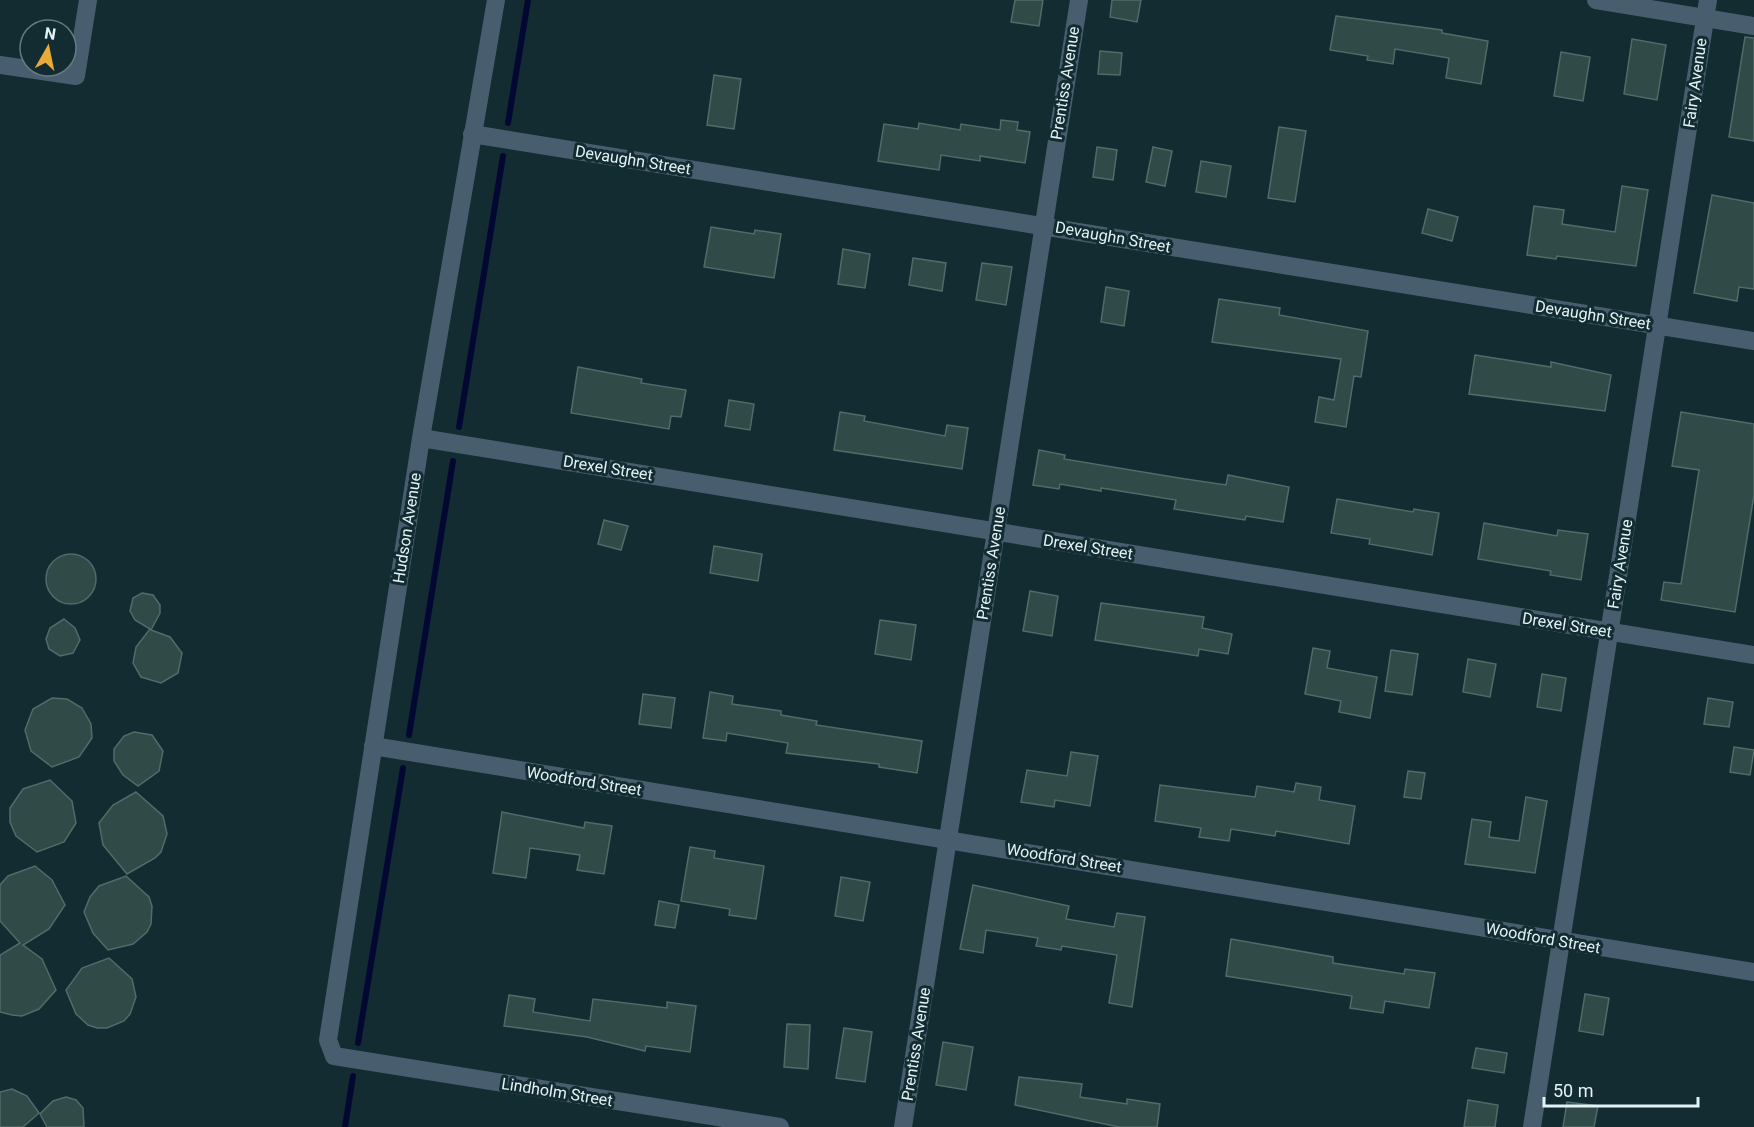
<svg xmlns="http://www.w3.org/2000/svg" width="1754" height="1127" viewBox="0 0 1754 1127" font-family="Roboto,sans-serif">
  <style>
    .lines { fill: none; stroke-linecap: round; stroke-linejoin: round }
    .stream { stroke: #030832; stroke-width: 6 }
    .building { fill: #2f4a47; stroke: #4f6c68; stroke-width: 1.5 }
    .minor { stroke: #485e6e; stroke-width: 18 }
    .labels { text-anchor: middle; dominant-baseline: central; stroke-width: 6; stroke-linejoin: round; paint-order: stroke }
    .street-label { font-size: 16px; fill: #e2f2f5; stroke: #122c32 }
  </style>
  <rect width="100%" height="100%" fill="#122c32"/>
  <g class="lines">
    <g class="stream">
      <path d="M508,123l20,-123"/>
      <path d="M459,427l44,-271"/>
      <path d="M409,735l44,-274"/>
      <path d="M358,1043l45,-275"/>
      <path d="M345,1127l8,-51"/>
    </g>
  </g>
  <g class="building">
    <path d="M1015,0h28l-4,26 -28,-4z"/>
    <path d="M1112,0h29l-4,22 -27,-5z"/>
    <path d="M1336,16l106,14v3l46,8 -7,43 -35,-6 3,-20 -54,-9 -2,15 -26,-4 1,-4 -38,-6z"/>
    <path d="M1745,37l9,1v103l-25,-4z"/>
    <path d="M1632,39l34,6 -9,55 -33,-6z"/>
    <path d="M1100,51l22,2 -2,22 -22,-1z"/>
    <path d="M1561,52l29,5 -7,44 -29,-5z"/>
    <path d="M714,75l27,4 -7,50 -27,-4z"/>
    <path d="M1001,120l17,2 -1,8 13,2 -5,31 -45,-7v5l-39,-6 -2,15 -61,-9 6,-37 34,5 1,-6 41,7 1,-6 39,6z"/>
    <path d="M1279,127l27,4 -11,71 -27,-4z"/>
    <path d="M1097,147l20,3 -4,30 -20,-3z"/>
    <path d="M1153,147l19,4 -7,35 -19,-4z"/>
    <path d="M1201,161l30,5 -5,31 -30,-5z"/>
    <path d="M1622,186l26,4 -12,76 -79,-10 -1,3 -29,-4 7,-49 30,4 -2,14 53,8z"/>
    <path d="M1712,195l42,8v86l-15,-2 -2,14 -43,-8z"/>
    <path d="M1428,209l30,8 -6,24 -30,-8z"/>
    <path d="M711,227l43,7 1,-4 26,4 -7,44 -70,-11z"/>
    <path d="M843,249l27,5 -5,34 -27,-4z"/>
    <path d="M913,258l33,5 -4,28 -33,-6z"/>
    <path d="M982,263l30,4 -6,38 -30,-5z"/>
    <path d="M1106,287l23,4 -5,35 -23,-4z"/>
    <path d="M1219,299l61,9 -1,7 89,16 -7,46 -7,-1 -8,51 -31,-5 4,-25 15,3 7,-41 -129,-17z"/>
    <path d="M1475,355l76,12v-5l60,13 -6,36 -136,-17z"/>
    <path d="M578,367l64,12 -1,4 45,7 -5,27 -10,-1 -2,13 -98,-16z"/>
    <path d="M729,400l25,4 -4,26 -25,-4z"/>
    <path d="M840,412l25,4 -1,5 81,15 2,-11 21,3 -6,41 -128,-19z"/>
    <path d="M1681,412l73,12v71l-19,117 -74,-12 3,-18 17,2 18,-114 -27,-4z"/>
    <path d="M1039,450l26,5 -1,4 115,19 47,7 2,-10 61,12 -6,35 -37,-6 -1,4 -71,-11 2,-9 -75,-12v3l-41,-7 -1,5 -26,-4z"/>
    <path d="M1337,499l76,13 1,-3 25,4 -7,42 -63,-11 1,-5 -39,-6z"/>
    <path d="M604,520l24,6 -7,24 -23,-6z"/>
    <path d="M1484,523l73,13 1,-6 30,4 -7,46 -31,-5 1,-4 -73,-12z"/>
    <path d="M714,546l48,8 -4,27 -48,-8z"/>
    <circle cx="71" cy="579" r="25"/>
    <path d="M1030,591l28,5 -6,40 -29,-5z"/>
    <path d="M142,593l11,2 7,10v8l-9,17 19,7 12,16 -4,20 -17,10 -20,-6 -8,-14 3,-16 14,-18 -15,-9 -5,-9 3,-13z"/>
    <path d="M1101,603l103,14 -2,11 30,6 -4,20 -29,-5 -1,7 -103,-16z"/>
    <path d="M64,619l11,9 5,12 -7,13 -13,3 -11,-7 -3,-10 4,-11z"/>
    <path d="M880,620l36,5 -5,35 -36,-6z"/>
    <path d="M1313,648l17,3 -3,17 50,9 -7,41 -31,-6 2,-11 -36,-7z"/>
    <path d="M1391,650l27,4 -6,41 -27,-4z"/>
    <path d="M1468,659l28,5 -6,33 -27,-5z"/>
    <path d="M1542,674l24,4 -5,33 -24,-4z"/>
    <path d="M710,692l23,4 -1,8 49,7v4l36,6 -1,4 106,16 -5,32 -38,-6v-3l-93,-11 2,-10 -61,-10 -1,8 -23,-3z"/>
    <path d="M643,694l32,4 -4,30 -32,-4z"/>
    <path d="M52,698l15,1 15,9 9,16 1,14 -13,19 -27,10 -21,-16 -6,-21 8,-21z"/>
    <path d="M1708,698l25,4 -4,25 -25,-3z"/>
    <path d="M134,732l18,3 11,16 -4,20 -21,15 -15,-11 -9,-14v-12l10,-13z"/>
    <path d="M1734,747l20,3 -4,25 -20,-3z"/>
    <path d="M1071,752l27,4 -8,50 -35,-6 -1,7 -33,-5 6,-32 40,6z"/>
    <path d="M1408,771l17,2 -4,26 -17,-2z"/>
    <path d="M50,780l22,21 4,22 -12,19 -27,10 -21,-16 -6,-14v-14l13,-19z"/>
    <path d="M1296,783l25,4 -2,13 36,6 -6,38 -73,-13 -1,5 -44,-7 -2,12 -30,-4 2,-9 -46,-7 5,-36 95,12 2,-11 37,6z"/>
    <path d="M136,792l27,24 4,18 -6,18 -6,6 -28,16 -24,-29 -4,-22 14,-18z"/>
    <path d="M1526,797l21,4 -12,72 -70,-9 7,-45 19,3 -2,15 30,4z"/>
    <path d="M502,812l82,16 1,-6 27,4 -8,48 -27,-4 3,-15 -50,-7 -4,30 -33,-5z"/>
    <path d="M690,847l25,4 -1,7 50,8 -8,53 -27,-4 1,-6 -49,-8z"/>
    <path d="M35,866l17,14 13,25 -16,24 -26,16 19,14 14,31 -17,19 -17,7 -10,-1 -12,-3v-57l20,-12 -20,-22v-36l8,-9z"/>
    <path d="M126,876l23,21 3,9 -1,18 -4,8 -14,12 -25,6 -15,-17 -9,-21 6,-15 9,-11z"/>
    <path d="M841,877l29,5 -7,39 -28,-5z"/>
    <path d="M973,885l96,21 -3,13 48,8 3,-14 28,4 -13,90 -23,-4 8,-48 -55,-9 -1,4 -25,-4 2,-8 -52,-8 -3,23 -23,-4z"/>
    <path d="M659,901l20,4 -4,23 -20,-3z"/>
    <path d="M1231,939l102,18v6l71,11 1,-5 30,4 -6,35 -44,-7 -2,12 -33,-5 2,-12 -126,-20z"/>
    <path d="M109,958l23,21 4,18 -6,17 -6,7 -17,7h-10l-9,-3 -12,-11 -10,-24 16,-22z"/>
    <path d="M1585,994l24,4 -6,37 -24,-4z"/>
    <path d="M509,995l26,4 -2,13 57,9 3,-22 74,9v-6l29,4 -6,46 -44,-6 -1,5 -58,-14 -83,-11z"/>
    <path d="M787,1024l23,1 -2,44 -24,-2z"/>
    <path d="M844,1028l28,4 -7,50 -29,-4z"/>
    <path d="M943,1042l30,5 -7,43 -30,-5z"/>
    <path d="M1476,1048l31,5 -3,20 -32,-5z"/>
    <path d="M1019,1077l63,7 -2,13 47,7v-5l33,5 -3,23h-38l-104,-22z"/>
    <path d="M12,1089l15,7 12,17 -16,14h-23v-35z"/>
    <path d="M66,1097l10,3 7,8 1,19h-37l-7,-13 13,-13z"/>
    <path d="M1468,1100l30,5 -3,22h-31z"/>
    <path d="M1567,1102l31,4 -4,21h-31z"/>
  </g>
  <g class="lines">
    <g class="minor">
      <path d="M496,0l-75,438 -93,602 6,16 446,71"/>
      <path d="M1596,0l158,26"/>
      <path d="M0,65l76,11 12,-76"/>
      <path d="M472,134l1282,207"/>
      <path d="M421,438l1333,217"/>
      <path d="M373,746l1381,226"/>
      <path d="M903,1127l176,-1127"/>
      <path d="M1532,1127l176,-1127"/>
    </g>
  </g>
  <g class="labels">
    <g class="street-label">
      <text transform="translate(1065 83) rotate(-81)">Prentiss Avenue</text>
      <text transform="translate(1695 83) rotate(-82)">Fairy Avenue</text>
      <text transform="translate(633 160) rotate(9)">Devaughn Street</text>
      <text transform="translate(1113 237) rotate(10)">Devaughn Street</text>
      <text transform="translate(1593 315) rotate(9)">Devaughn Street</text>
      <text transform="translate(608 468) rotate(9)">Drexel Street</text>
      <text transform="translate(407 528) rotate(-81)">Hudson Avenue</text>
      <text transform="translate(1088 547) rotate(9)">Drexel Street</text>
      <text transform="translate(991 563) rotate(-81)">Prentiss Avenue</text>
      <text transform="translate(1620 564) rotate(-81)">Fairy Avenue</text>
      <text transform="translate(1567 625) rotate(9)">Drexel Street</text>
      <text transform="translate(584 781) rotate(9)">Woodford Street</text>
      <text transform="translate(1064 858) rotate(9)">Woodford Street</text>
      <text transform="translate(1543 938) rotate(10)">Woodford Street</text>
      <text transform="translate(916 1044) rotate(-81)">Prentiss Avenue</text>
      <text transform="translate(557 1092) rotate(9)">Lindholm Street</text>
    </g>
  </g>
  <g transform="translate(48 48) rotate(9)"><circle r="28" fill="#122c32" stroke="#657b80" stroke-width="1.5"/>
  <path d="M0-4.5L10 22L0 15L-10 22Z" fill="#e9ab38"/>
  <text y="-9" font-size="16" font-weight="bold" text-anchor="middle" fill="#e2f2f5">N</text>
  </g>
  <path d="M1544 1097v9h154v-9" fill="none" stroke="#e2f2f5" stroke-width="3"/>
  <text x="1553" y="1097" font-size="18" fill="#e2f2f5" stroke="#122c32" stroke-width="4.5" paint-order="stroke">50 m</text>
</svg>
